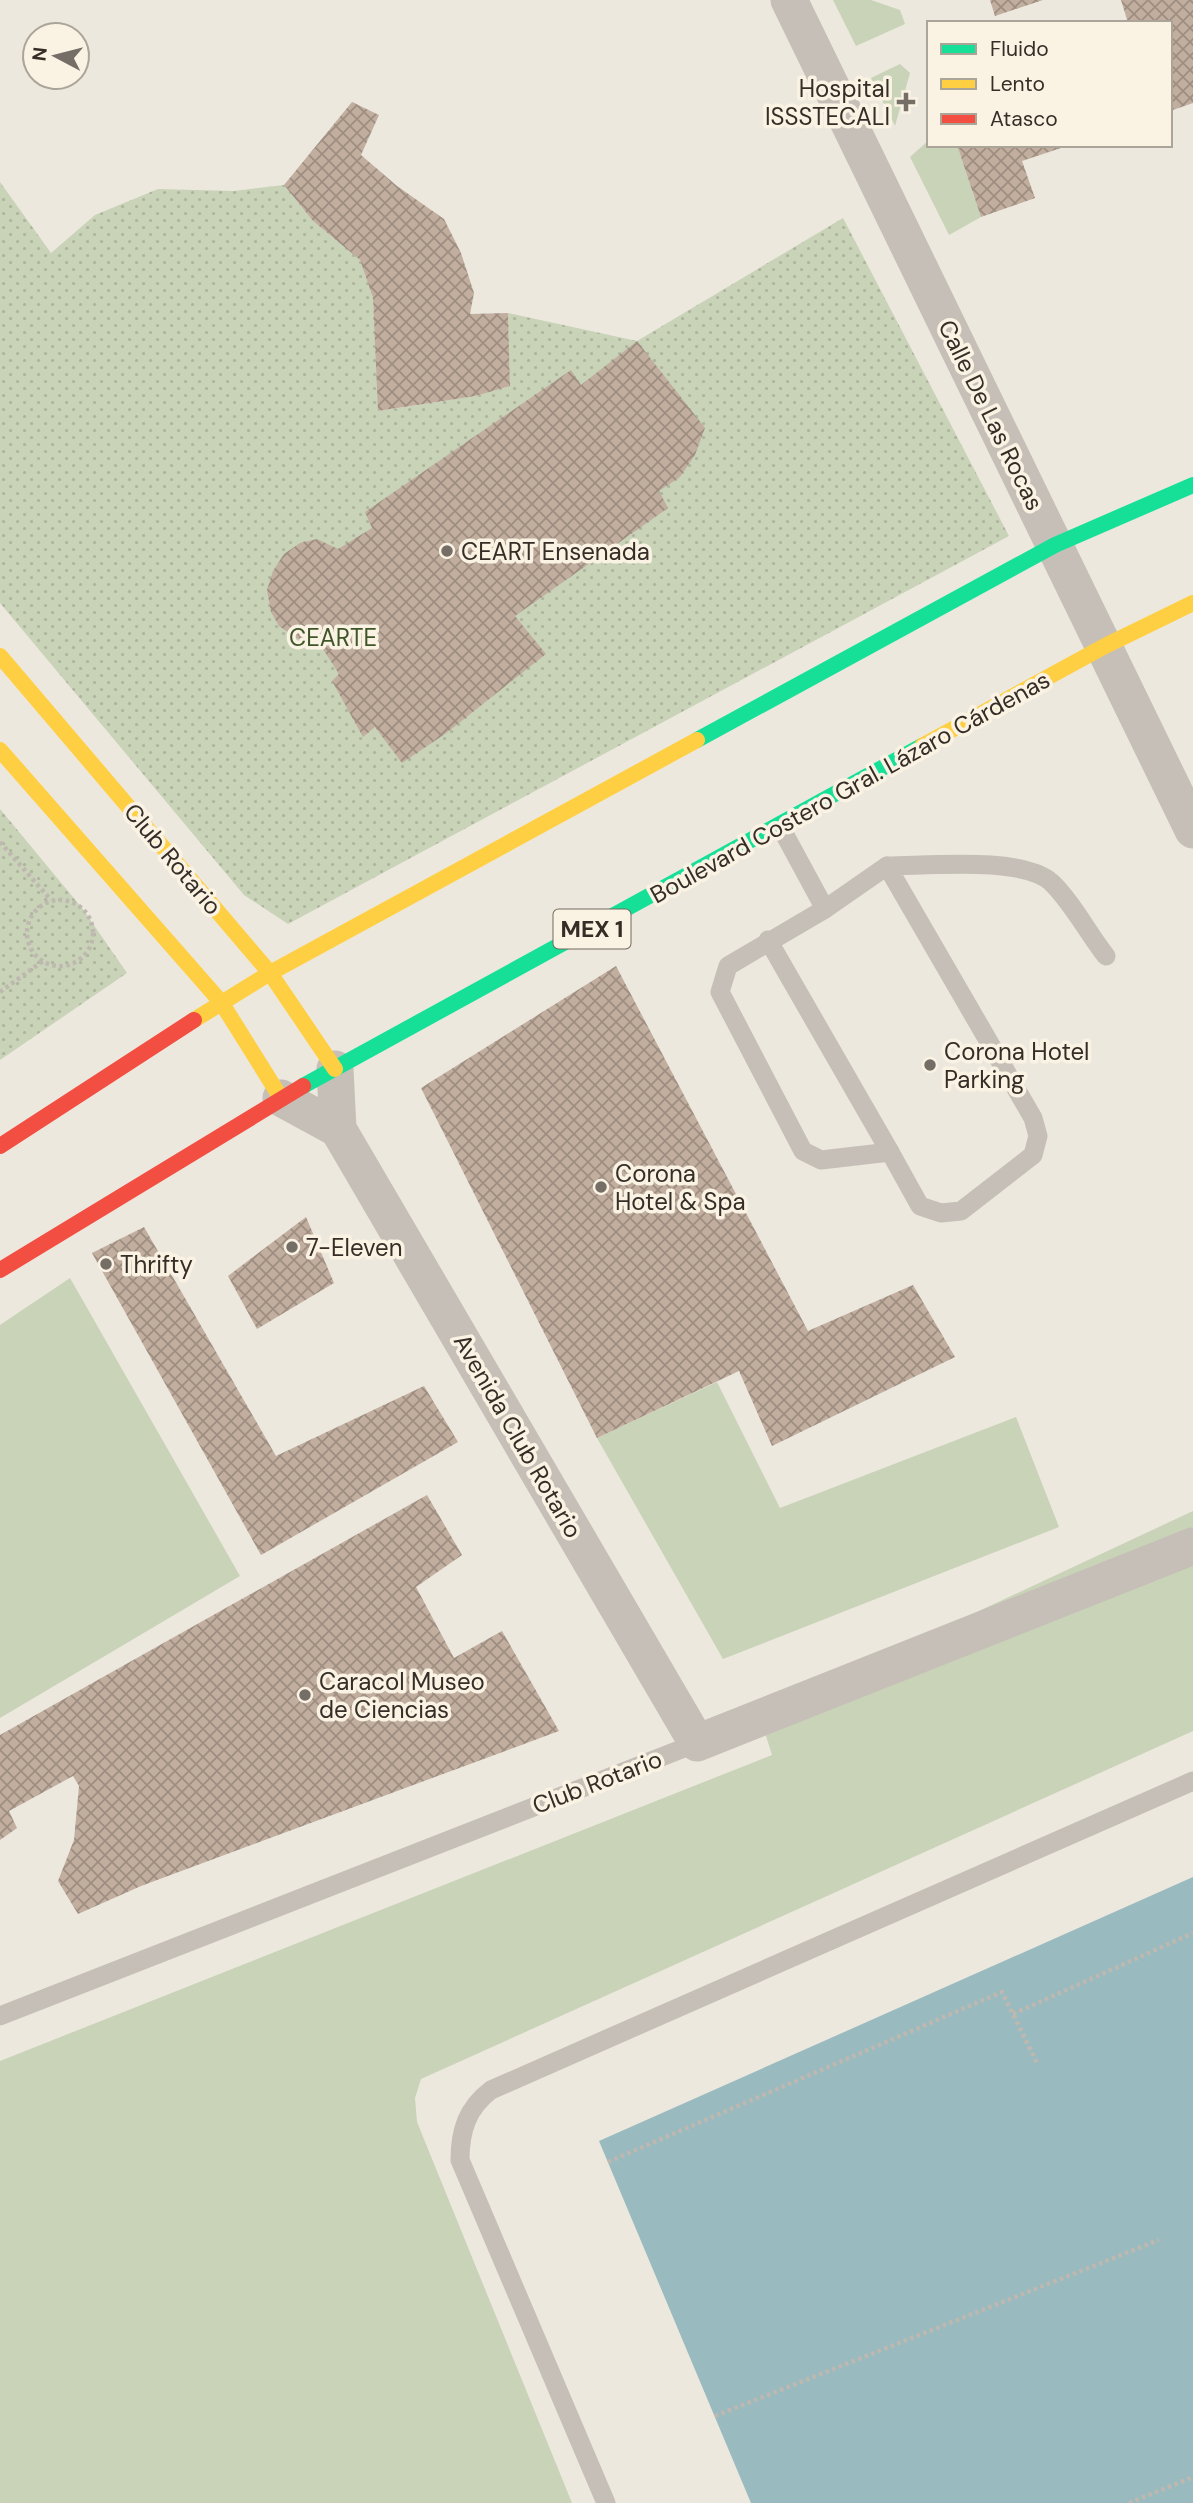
<svg xmlns="http://www.w3.org/2000/svg" width="1193" height="2503" viewBox="0 0 1193 2503" font-family="'DM Sans',sans-serif">
  <style>
    .green { fill: #c9d3b7 }
    .park { fill: url(#park-dots) }
    .water { fill: #99babe }
    .building { fill: url(#building-cross-hatch) }
    .lines { fill: none; stroke-linecap: round; stroke-linejoin: round }
    .path { stroke: #beb8b0; stroke-width: 4.5; stroke-dasharray: 3.5 3.5; stroke-linecap: butt }
    .lane { stroke: #c5bfb7; stroke-width: 19 }
    .street { stroke: #c5bfb7; stroke-width: 37 }
    .fast { stroke: #16e098; stroke-width: 16 }
    .slow { stroke: #ffcf43; stroke-width: 16 }
    .jam { stroke: #f24e42; stroke-width: 16 }
    .poi-dot { fill: #756e66; stroke: #faf3e4; stroke-width: 2.5 }
    .labels { text-anchor: middle; dominant-baseline: central; stroke-width: 7; stroke-linejoin: round; paint-order: stroke }
    .shield { fill: #faf3e4; stroke: #70685f; stroke-width: 2 }
    .shield-label { font-size: 23px; font-weight: bold; fill: #352d26 }
    .poi-label { font-size: 24px; fill: #352d26; stroke: #faf3e4; text-anchor: start }
    .street-label { font-size: 24px; fill: #352d26; stroke: #faf3e4 }
    .park-label { font-size: 24px; fill: #3e5528; stroke: #faf3e4 }
  </style>
  <defs>
    <pattern id="park-dots" width="8" height="8" patternUnits="userSpaceOnUse" patternTransform="scale(1.75)"><rect width="8" height="8" fill="#c9d3b7"/><path d="M2 2h.1M6 6h.1" fill="none" stroke="#adb59d" stroke-width="1.8" stroke-linecap="round"/></pattern>
    <pattern id="building-cross-hatch" width="8" height="8" patternUnits="userSpaceOnUse" patternTransform="scale(1.75)"><rect width="8" height="8" fill="#c1ae9f"/><path d="M0 0l8 8M0 8l8-8" fill="none" stroke="#9e8e81"/></pattern>
  </defs>
  <rect width="100%" height="100%" fill="#ece8de"/>
  <g class="green">
    <path d="M833,0h38l29,10 5,14 -49,22z"/>
    <path d="M900,64l10,9 -15,53 -24,-48z"/>
    <path d="M929,140v5h28l24,72 -32,18 -39,-78z"/>
    <path d="M70,1278l170,298 -240,142v-393z"/>
    <path d="M717,1382l63,126 236,-91 43,110 -336,132 -126,-221z"/>
    <path d="M1193,1511v220l-772,348 -6,19 2,24 155,381h-572v-442l772,-306 -13,-41z"/>
  </g>
  <g class="park">
    <path d="M0,182l51,71 44,-38 63,-26 76,2 50,-6 29,36 47,39 13,38 6,113 97,-15 34,-10 -2,-73 129,28 206,-123 166,318 -721,388 -44,-29 -244,-292z"/>
    <path d="M0,809l82,99 45,65 -127,87z"/>
  </g>
  <path class="water" d="M1193,1877v626h-442l-152,-362z"/>
  <g class="building">
    <path d="M990,0h53l-48,16z"/>
    <path d="M1121,0h72v103l-23,8v-88h-42z"/>
    <path d="M352,102l27,13 -18,40 36,31 47,33 17,34 13,40 -4,21 38,-1 2,73 -34,10 -98,15 -5,-113 -13,-38 -47,-39 -29,-36z"/>
    <path d="M957,145h110v1l-45,15 13,37 -54,19z"/>
    <path d="M637,341l68,87 -10,27 -15,22 -21,14 9,17 -153,108 31,38 -101,80 -43,29 -27,-36 -12,10 -31,-56 7,-7 -20,-31 -23,-5 -17,-12 -8,-14 -4,-22 6,-19 11,-17 16,-11 17,-4 21,10 34,-21 -7,-16 206,-142 10,15z"/>
    <path d="M616,966l192,365 105,-46 42,72 -183,89 -33,-75 -142,67 -176,-350z"/>
    <path d="M306,1217l28,66 -77,46 -29,-53z"/>
    <path d="M144,1227l132,229 148,-70 34,56 -197,113 -169,-302z"/>
    <path d="M427,1495l35,60 -46,32 38,71 48,-27 57,100 -418,155 -63,28 -20,-33 16,-41 5,-54 -6,-10 -64,35 8,17 -17,12v-105z"/>
  </g>
  <g class="lines">
    <g class="path">
      <path d="M0,842l51,58"/>
      <circle cx="60" cy="933" r="33"/>
      <path d="M0,992l43,-31"/>
      <path d="M1013,2014l180,-81"/>
      <path d="M608,2162l394,-170 35,71"/>
      <path d="M715,2416l444,-176"/>
      <path d="M1129,2503l64,-26"/>
    </g>
    <g class="lane">
      <path d="M780,826l45,83 -97,57 -8,26 83,159 18,9 69,-8 30,54 21,7 20,-2 72,-56 5,-19 -5,-18 -146,-252c39,0 135,-10 164,16 21,20 37,51 55,74"/>
      <path d="M825,909l62,-43"/>
      <path d="M768,940l122,212"/>
      <path d="M0,2016l697,-273"/>
      <path d="M606,2503l-146,-343c0,-29 7,-52 31,-70l702,-309"/>
    </g>
    <g class="street">
      <path d="M789,0l404,830"/>
      <path d="M335,1069l3,60 359,614 496,-197"/>
      <path d="M281,1098l57,31"/>
    </g>
    <g class="fast">
      <path d="M697,740l358,-195 138,-60"/>
      <path d="M303,1086l619,-340"/>
    </g>
    <g class="slow">
      <path d="M0,656l270,317 65,96"/>
      <path d="M922,746l183,-100 88,-43"/>
      <path d="M0,750l221,252 60,96"/>
      <path d="M194,1020l76,-47 427,-233"/>
    </g>
    <g class="jam">
      <path d="M0,1146l194,-126"/>
      <path d="M0,1270l303,-184"/>
    </g>
  </g>
  <g class="poi-dot">
    <path d="M902.5 91.5h7v7h7v7h-7v7h-7v-7h-7v-7h7z"/>
    <circle cx="447" cy="551" r="7"/>
    <circle cx="930" cy="1065" r="7"/>
    <circle cx="601" cy="1187" r="7"/>
    <circle cx="292" cy="1247" r="7"/>
    <circle cx="106" cy="1264" r="7"/>
    <circle cx="305" cy="1695" r="7"/>
  </g>
  <g class="labels">
    <rect class="shield" x="553.5" y="909.5" width="77" height="39" rx="5"/>
    <g class="shield-label">
      <text x="592" y="929">MEX 1</text>
    </g>
    <g class="poi-label">
      <text x="890" y="88" text-anchor="end">Hospital<tspan x="890" dy="28">ISSSTECALI</tspan></text>
      <text x="461" y="551">CEART Ensenada</text>
      <text x="944" y="1051">Corona Hotel<tspan x="944" dy="28">Parking</tspan></text>
      <text x="615" y="1173">Corona<tspan x="615" dy="28">Hotel &amp; Spa</tspan></text>
      <text x="306" y="1247">7-Eleven</text>
      <text x="120" y="1264">Thrifty</text>
      <text x="319" y="1681">Caracol Museo<tspan x="319" dy="28">de Ciencias</tspan></text>
    </g>
    <g class="street-label">
      <text transform="translate(991 415) rotate(64)">Calle De Las Rocas</text>
      <text transform="translate(850 787) rotate(-29)">Boulevard Costero Gral. Lázaro Cárdenas</text>
      <text transform="translate(173 859) rotate(50)">Club Rotario</text>
      <text transform="translate(518 1436) rotate(60)">Avenida Club Rotario</text>
      <text transform="translate(597 1782) rotate(-21)">Club Rotario</text>
    </g>
    <g class="park-label">
      <text x="333" y="637">CEARTE</text>
    </g>
  </g>
  <rect x="927" y="21" width="245" height="126" fill="#faf3e4" stroke="#aba498" stroke-width="2"/>
  <rect x="941" y="44" width="35" height="10" fill="#16e098" stroke="#aba498" stroke-width="2"/>
  <text x="990" y="56" font-size="21" fill="#352d26">Fluido</text>
  <rect x="941" y="79" width="35" height="10" fill="#ffcf43" stroke="#aba498" stroke-width="2"/>
  <text x="990" y="91" font-size="21" fill="#352d26">Lento</text>
  <rect x="941" y="114" width="35" height="10" fill="#f24e42" stroke="#aba498" stroke-width="2"/>
  <text x="990" y="126" font-size="21" fill="#352d26">Atasco</text>
  <g transform="translate(56 56) rotate(277)"><circle r="33" fill="#faf3e4" stroke="#aba498" stroke-width="2"/>
  <path d="M0-5L12 26L0 18L-12 26Z" fill="#756e66"/>
  <text y="-10" font-size="19" font-weight="bold" text-anchor="middle" fill="#352d26">N</text>
  </g>
</svg>
